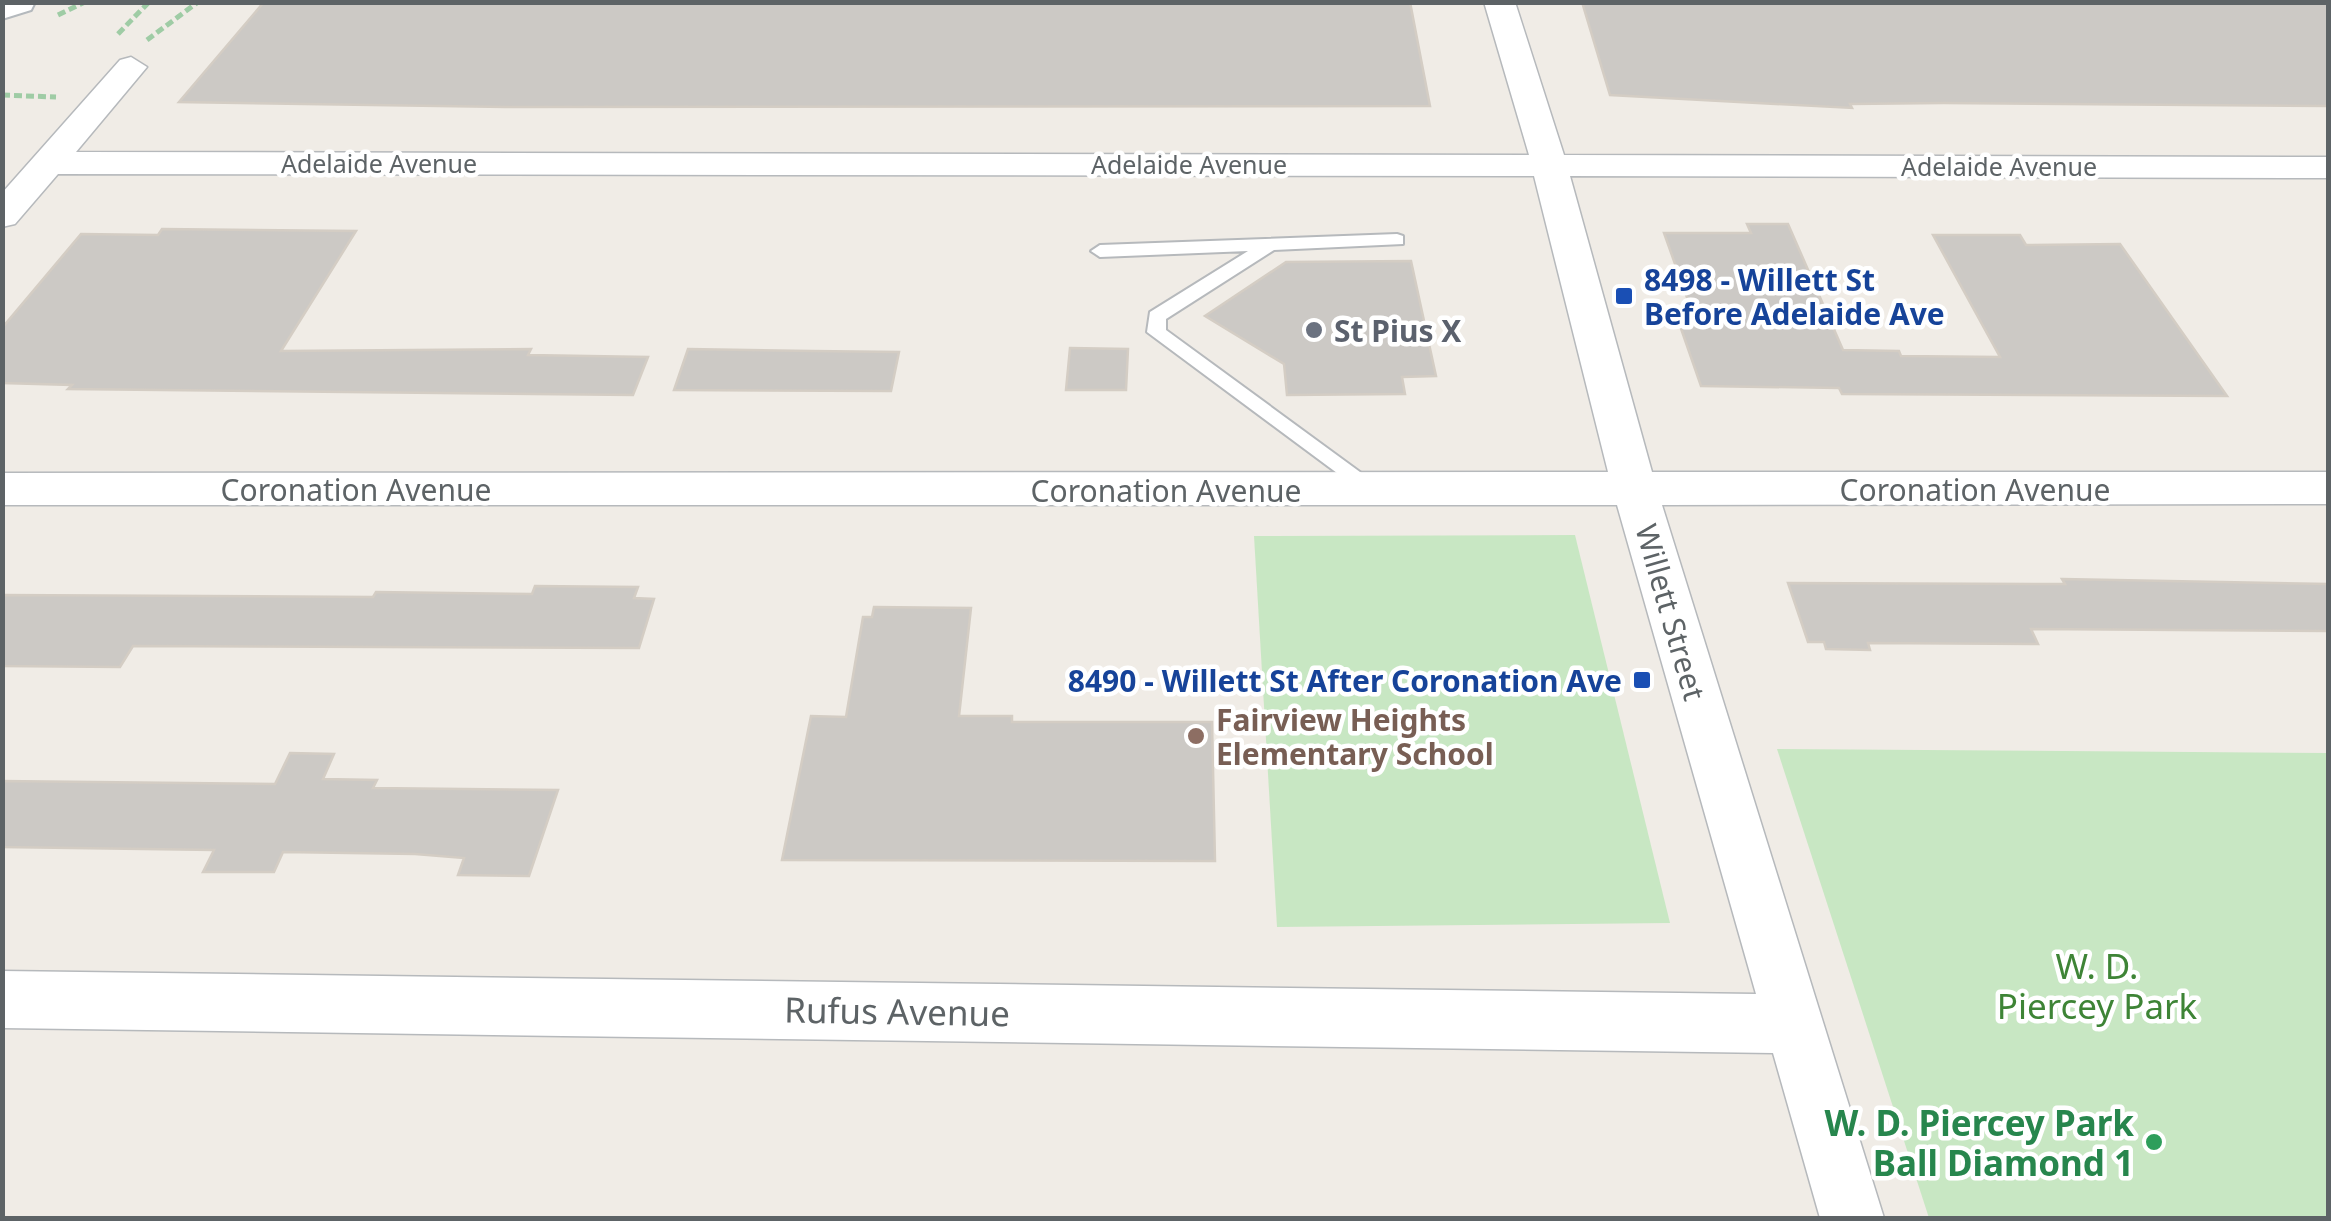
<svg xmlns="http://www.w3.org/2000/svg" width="2331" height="1221" viewBox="0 0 2331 1221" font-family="'Noto Sans',sans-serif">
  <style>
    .green { fill: #c8e7c3 }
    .building { fill: #ccc9c5; stroke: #d4cdc4; stroke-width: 2.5 }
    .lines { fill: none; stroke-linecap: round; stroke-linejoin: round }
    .lane-casing { stroke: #b6b9bc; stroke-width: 4 }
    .street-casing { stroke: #b6b9bc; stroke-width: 3 }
    .secondary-casing { stroke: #b4b9bd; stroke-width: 4 }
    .path { stroke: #9fcca5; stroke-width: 5; stroke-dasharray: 8 4; stroke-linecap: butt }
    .lane { fill: #fff; fill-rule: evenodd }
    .street { fill: #fff; fill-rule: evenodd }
    .secondary { fill: #fff; fill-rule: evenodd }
    .transit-dot { fill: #1a4fb4; stroke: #fff; stroke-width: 4 }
    .worship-dot { fill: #6b7280; stroke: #fff; stroke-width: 4 }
    .education-dot { fill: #8d6e63; stroke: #fff; stroke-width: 4 }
    .leisure-dot { fill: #2e9e5b; stroke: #fff; stroke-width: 4 }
    .labels { text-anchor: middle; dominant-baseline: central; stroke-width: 9; stroke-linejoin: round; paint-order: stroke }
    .far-street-label { font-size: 25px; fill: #5d6366; stroke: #fff }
    .transit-label { font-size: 30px; font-weight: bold; fill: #164399; stroke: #fff; text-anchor: start }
    .worship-label { font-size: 30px; font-weight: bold; fill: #5b616d; stroke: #fff; text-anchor: start }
    .street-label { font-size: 30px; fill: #5d6366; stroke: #fff }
    .education-label { font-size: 30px; font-weight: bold; fill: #785e54; stroke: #fff; text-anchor: start }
    .near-park-label { font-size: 35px; fill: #3e8436; stroke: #fff }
    .near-street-label { font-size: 35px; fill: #5d6366; stroke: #fff }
    .near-leisure-label { font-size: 35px; font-weight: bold; fill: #27864d; stroke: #fff; text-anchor: end }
  </style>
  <rect width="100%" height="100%" fill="#f0ece6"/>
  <g class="green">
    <path d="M1575,535l95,388 -393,4 -23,-391z"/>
    <path d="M1777,749l551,4v465h-399z"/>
  </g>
  <g class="building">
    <path d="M264,2h1146l20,104 -924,1 -327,-5z"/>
    <path d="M1582,2h746v104l-384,-3 -94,1 2,4 -242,-13z"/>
    <path d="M1747,224h41l55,126 56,1 2,5 99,1 -67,-122h87l6,10 94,-1 107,152 -385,-2 -3,-6 -138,-2 -23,-66h17l-31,-87h87z"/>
    <path d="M162,229l194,2 -75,120 250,-2 -3,6 120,2 -15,38 -565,-6 4,-4 -70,-2v-55l79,-94 77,1z"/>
    <path d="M1411,261l25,115 -34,1 3,17 -118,1 -3,-31 -79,-48 81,-54z"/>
    <path d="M1070,348l58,1 -2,41h-60z"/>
    <path d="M688,349l124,2 87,1 -8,39 -217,-1z"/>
    <path d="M2062,579l266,5v47l-297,-2 7,15 -170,-1 2,7 -44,-1 -2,-7h-16l-20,-59 277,1z"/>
    <path d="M535,586l103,1 -4,11 20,1 -15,49 -506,-2 -13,21 -118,-1v-71l371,2 3,-5 156,2z"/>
    <path d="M874,607l97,1 -12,108h53v6h200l3,139 -433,-1 29,-144 35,1 17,-100h9z"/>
    <path d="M290,753l44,1 -11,25 54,1 -4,8 185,2 -29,86 -71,-1 6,-17 -49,-4 -132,-2 -9,20h-71l11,-22 -212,-3v-66l273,3z"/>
  </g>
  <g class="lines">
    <g class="lane-casing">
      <path id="lane" d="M1397,234l6,2v8l-129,6 -108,69v11l209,153 3,5 -10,8 -221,-164 3,-20 98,-61 -148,6 -9,-6 9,-6z"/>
    </g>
    <g class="street-casing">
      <path id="street" d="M1484,2h31l49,153 764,2v21l-758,-2 82,296h676v32l-666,1 222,713h-64l-47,-165 -1771,-25v-57l1754,23 -139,-489h-1615v-32l1606,-1 -74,-296 -1476,-2 -43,50 -13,3v-34l118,-133 11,-3 16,10 -71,85 1453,3z"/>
    </g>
    <g class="secondary-casing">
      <path id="secondary" d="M2,2h33l-4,8 -29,9z"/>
    </g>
    <g class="path">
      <path d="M58,15l27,-13"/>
      <path d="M118,34l31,-32"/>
      <path d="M147,40l51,-38"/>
      <path d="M2,95l54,2"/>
    </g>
    <use href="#lane" class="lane"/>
    <use href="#street" class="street"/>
    <use href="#secondary" class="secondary"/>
  </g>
  <g class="transit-dot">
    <rect x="1614" y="286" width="20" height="20" rx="5"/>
    <rect x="1632" y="670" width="20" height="20" rx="5"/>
  </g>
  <circle class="worship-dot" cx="1314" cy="330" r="10"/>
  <circle class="education-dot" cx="1196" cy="736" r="10"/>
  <circle class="leisure-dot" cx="2154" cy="1142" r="10"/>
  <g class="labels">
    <g class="far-street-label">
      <text x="379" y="163">Adelaide Avenue</text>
      <text x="1189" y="164">Adelaide Avenue</text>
      <text x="1999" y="166">Adelaide Avenue</text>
    </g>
    <g class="transit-label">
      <text x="1644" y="279">8498 - Willett St<tspan x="1644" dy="34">Before Adelaide Ave</tspan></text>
      <text x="1622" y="680" text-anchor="end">8490 - Willett St After Coronation Ave</text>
    </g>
    <g class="worship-label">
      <text x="1334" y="330">St Pius X</text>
    </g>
    <g class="street-label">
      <text x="356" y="489">Coronation Avenue</text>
      <text x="1975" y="489">Coronation Avenue</text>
      <text x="1166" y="490">Coronation Avenue</text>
      <text transform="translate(1671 612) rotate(74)">Willett Street</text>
    </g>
    <g class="education-label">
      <text x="1216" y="719">Fairview Heights<tspan x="1216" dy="34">Elementary School</tspan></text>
    </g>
    <g class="near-park-label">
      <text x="2097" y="965">W. D.<tspan x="2097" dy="40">Piercey Park</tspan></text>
    </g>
    <g class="near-street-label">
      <text transform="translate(897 1011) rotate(1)">Rufus Avenue</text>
    </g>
    <g class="near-leisure-label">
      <text x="2134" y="1122">W. D. Piercey Park<tspan x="2134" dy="40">Ball Diamond 1</tspan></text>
    </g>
  </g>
  <rect width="2331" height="1221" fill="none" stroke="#5d6366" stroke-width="10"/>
</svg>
